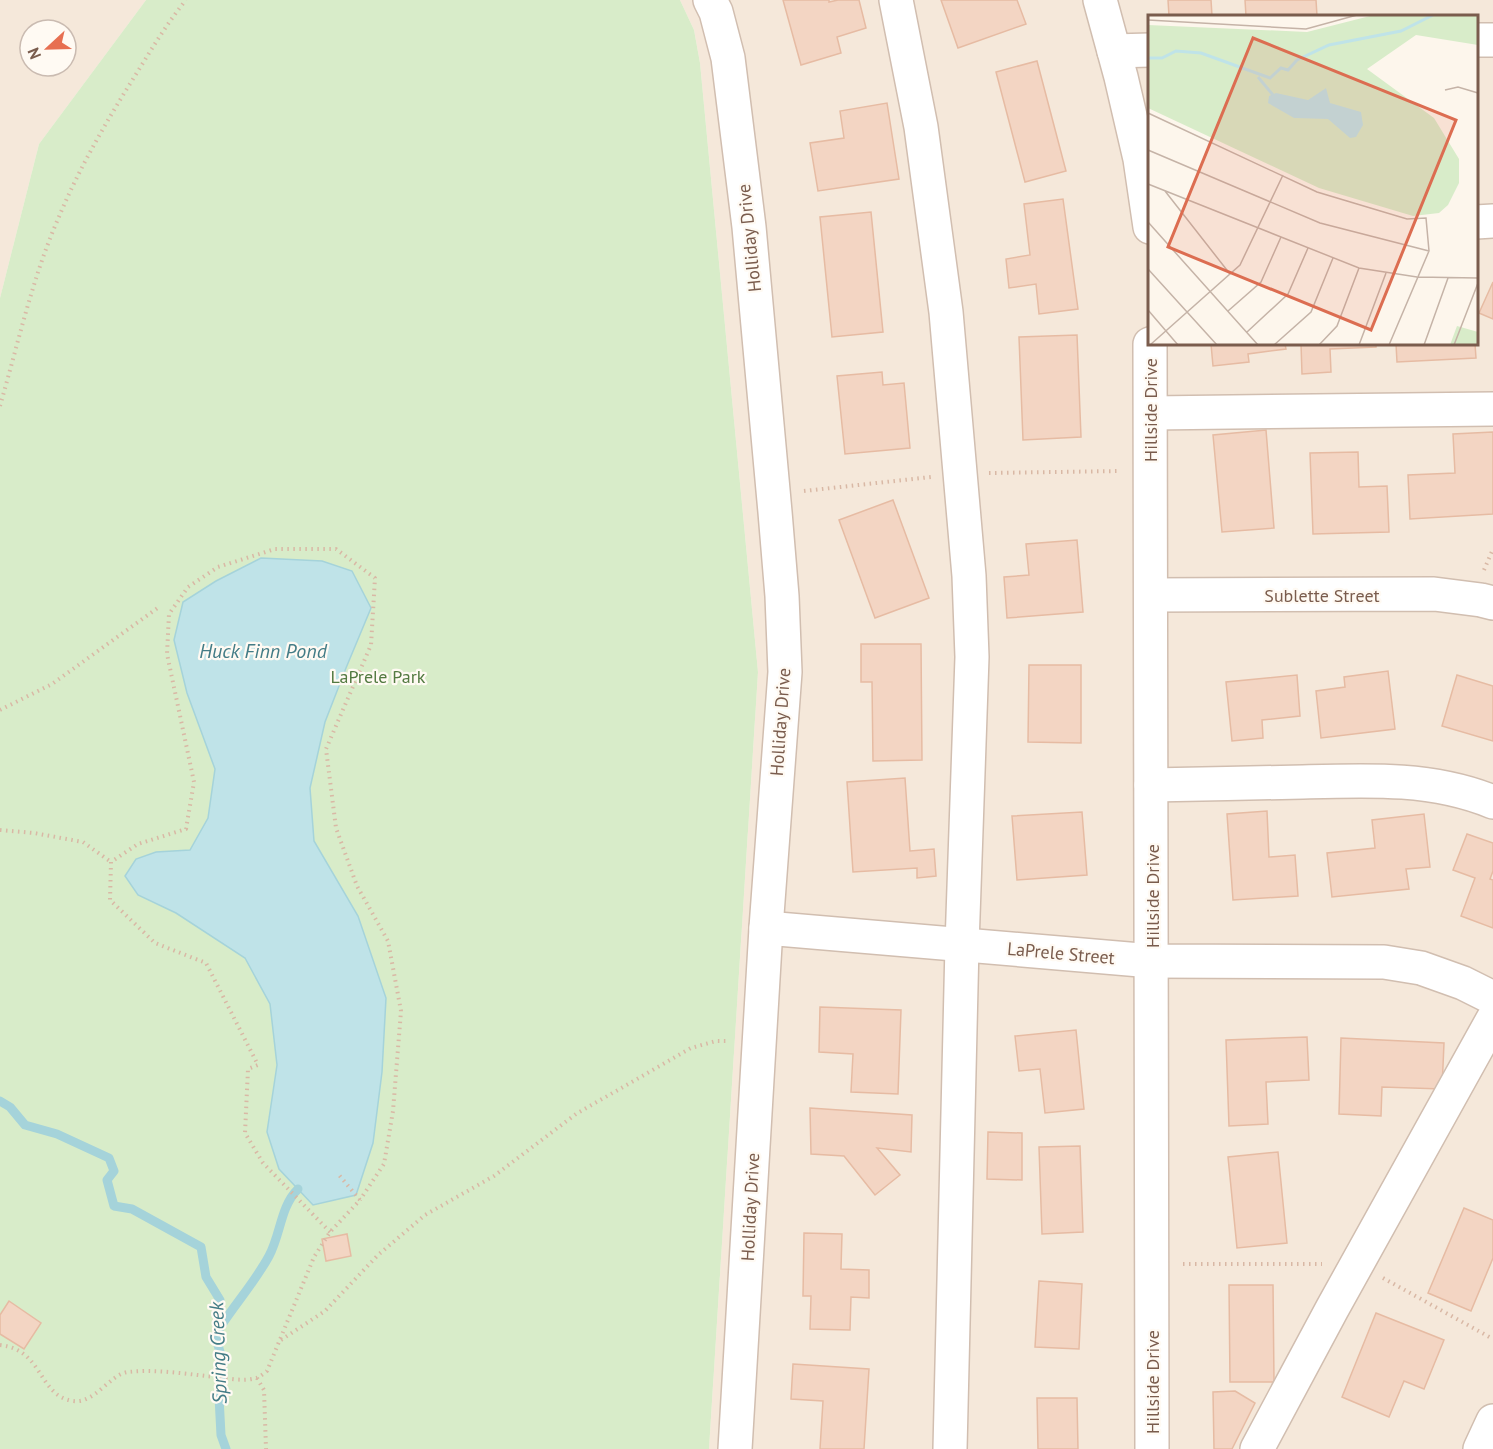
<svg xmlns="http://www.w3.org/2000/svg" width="1493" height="1449" viewBox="0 0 1493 1449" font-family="'PT Sans',sans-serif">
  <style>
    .residential { fill: #f5e8da; fill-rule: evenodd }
    .green { fill: #d8ecc9 }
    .water { fill: #bfe3e8; stroke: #a5d3da; stroke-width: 1.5 }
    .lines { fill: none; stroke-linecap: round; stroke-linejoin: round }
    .stream { stroke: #a5d3da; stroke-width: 9 }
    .building { fill: #f3d5c3; stroke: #e6bba3; stroke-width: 1.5 }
    .minor-casing { stroke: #d1beb0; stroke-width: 36 }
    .path { stroke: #d9b8a5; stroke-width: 4; stroke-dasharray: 1.5 4.5; stroke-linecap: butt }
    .minor { stroke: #fff; stroke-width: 33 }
    .labels { text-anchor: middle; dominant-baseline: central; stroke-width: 4.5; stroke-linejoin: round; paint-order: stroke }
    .street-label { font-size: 18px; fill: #7a5c4d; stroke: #fffaf3 }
    .park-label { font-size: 18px; fill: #537a41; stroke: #fffaf3 }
    .water-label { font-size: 20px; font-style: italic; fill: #437c86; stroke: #fffaf3 }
    .inset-river { fill: none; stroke: #bfe3e8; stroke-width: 3 }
    .inset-road { fill: none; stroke: #c5b3a7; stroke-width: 1.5 }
    .view { fill: #dc6d51; fill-opacity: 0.15; stroke: #dc6d51; stroke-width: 3 }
    .inset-edge { fill: none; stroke: #7a5c4d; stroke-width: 3 }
  </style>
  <rect width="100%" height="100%" fill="#fdf6ec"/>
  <g class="residential">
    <path d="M0,0h146l-107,144 -39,154zM30,30h36v36h-36z"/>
    <path d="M680,0h813v1449h-784l49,-777 -58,-609 -6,-33zM1150,16h326v328h-326z"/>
  </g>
  <path class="green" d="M146,0h534l14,30 6,33 58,609 -49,777h-709v-1151l39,-154z"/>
  <path class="water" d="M261,558l61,3 30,10 19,37 -25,60 -21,54 -15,66 4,53 44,75 28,82 -4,74 -9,71 -17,52 -43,10 -34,-36 -12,-37 10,-67 -7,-61 -25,-46 -69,-45 -38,-18 -13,-19 11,-17 20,-7 34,-2 18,-32 7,-49 -28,-76 -13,-53 9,-38 33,-21z"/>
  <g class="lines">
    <g class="stream">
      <path d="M0,1101l10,6 15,18 32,9 52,24 5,13 -7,9 7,26 18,3 69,38 5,30 14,23 -2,45 5,17 -4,35 2,38 5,14"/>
      <path d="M219,1329c16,-25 36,-47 50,-73 12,-22 11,-49 29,-67"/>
    </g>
  </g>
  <g class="building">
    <path d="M783,0h46v2l9,-2h21l7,28 -29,9 4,16 -40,12z"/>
    <path d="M941,0h76l9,24 -68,24z"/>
    <path d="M1168,0h43l1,16h-43z"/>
    <path d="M1245,0h71l1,16h-71z"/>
    <path d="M1037,61l29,110 -41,11 -29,-110z"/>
    <path d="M887,103l12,76 -81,12 -8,-48 34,-5 -4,-27z"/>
    <path d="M1063,199l15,110 -39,5 -3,-30 -27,4 -3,-29 24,-4 -6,-51z"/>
    <path d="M871,212l12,120 -51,5 -12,-120z"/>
    <path d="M1493,282v37l-14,-6z"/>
    <path d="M1077,335l4,102 -58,3 -4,-103z"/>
    <path d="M1211,344h74l1,5 -38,5 1,8 -36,4z"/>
    <path d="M1301,344h75v3l-46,2 1,23 -29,2z"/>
    <path d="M1396,344h79l1,14 -79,4z"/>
    <path d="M882,372l1,13 21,-2 6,65 -65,6 -8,-78z"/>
    <path d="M1266,430l8,98 -52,4 -9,-97z"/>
    <path d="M1493,432v82l-83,5 -2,-44 47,-2 -2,-39z"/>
    <path d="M1358,452l1,35 28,-1 2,46 -76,2 -3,-81z"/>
    <path d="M893,500l36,98 -54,20 -36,-98z"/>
    <path d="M1077,540l6,72 -76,6 -3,-41 25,-2 -3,-31z"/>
    <path d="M861,644h60l1,116 -49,1 -1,-79h-11z"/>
    <path d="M1029,665h52v78l-53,-1z"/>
    <path d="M1388,671l7,58 -74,9 -5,-47 29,-4 -1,-10z"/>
    <path d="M1297,675l3,41 -38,4 1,18 -31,3 -6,-59z"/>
    <path d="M1457,675l36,11v55l-51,-15z"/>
    <path d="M905,778l5,73 24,-2 2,27 -19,2v-10l-64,4 -6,-90z"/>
    <path d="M1267,811l2,46 26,-2 3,41 -65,4 -6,-86z"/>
    <path d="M1082,812l5,63 -70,5 -5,-64z"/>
    <path d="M1424,814l6,53 -24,2 3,20 -77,8 -5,-44 48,-5 -3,-28z"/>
    <path d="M1467,834l26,9v28l-3,8 3,1v48l-32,-12 14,-38 -22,-8z"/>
    <path d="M820,1007l81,3 -3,84 -47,-2 2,-38 -34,-2z"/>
    <path d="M1076,1030l8,79 -39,4 -5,-44 -21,2 -4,-35z"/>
    <path d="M1307,1037l2,43 -43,2 2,42 -39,2 -3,-86z"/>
    <path d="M1341,1038l103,5 -2,46 -60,-2 -1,29 -42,-2z"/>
    <path d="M810,1108l102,7 -1,37 -34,-4 23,27 -25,20 -31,-39 -33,-2z"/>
    <path d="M988,1132l34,1v47l-35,-1z"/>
    <path d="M1080,1146l3,86 -41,2 -3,-87z"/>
    <path d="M1278,1152l9,91 -50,5 -9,-91z"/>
    <path d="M1464,1208l29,12v38l-22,53 -43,-18z"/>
    <path d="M804,1233l38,1 -1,35 28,1v28l-18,-1 -1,33 -40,-1 1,-33h-8z"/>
    <path d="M347,1234l4,22 -25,5 -4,-22z"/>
    <path d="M1039,1281l43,3 -3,65 -44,-2z"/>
    <path d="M1229,1285h44l1,97h-44z"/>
    <path d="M9,1301l32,22 -17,26 -24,-15v-19z"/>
    <path d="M1376,1313l68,27 -20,49 -20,-8 -15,36 -47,-20z"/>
    <path d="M793,1364l76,5 -5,80h-44l3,-48 -32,-2z"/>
    <path d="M1235,1391l20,12 -23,46h-18l-1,-57z"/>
    <path d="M1037,1398h40l1,51h-40z"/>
  </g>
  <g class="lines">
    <g class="minor-casing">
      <g id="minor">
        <path d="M710,0l6,12 12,46 21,169 26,285 7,84 3,76 -19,256 -31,521"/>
        <path d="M896,0l25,127 25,185 23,264 3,81 -10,288 -12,504"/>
        <path d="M1100,0l21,77 19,82 10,68"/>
        <path d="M1476,40h17"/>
        <path d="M1114,51l36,-1"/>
        <path d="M1476,222l17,-1"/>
        <path d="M1150,344l2,1105"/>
        <path d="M1151,413l342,-4"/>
        <path d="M1151,595l283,-1 47,6 12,3"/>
        <path d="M1151,785c51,-1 101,-2 152,-3 64,-2 130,-5 190,20"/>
        <path d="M766,928l386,33 232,1 37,6 42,15 30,15"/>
        <path d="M1257,1449l75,-140 161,-290"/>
        <path d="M1480,1449l13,-28"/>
      </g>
    </g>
    <g class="path">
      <path d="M0,406c18,-62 32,-127 58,-187 19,-46 44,-90 70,-132 19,-30 36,-60 58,-87"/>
      <path d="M989,473l131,-2"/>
      <path d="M804,491l127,-14"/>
      <path d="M1484,570l9,-21"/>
      <path d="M0,710l52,-26 107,-77"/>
      <path d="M0,830l34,3 49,9 28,20"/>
      <path d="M330,1232l-67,-69 -18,-30 3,-64 10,-4 -52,-102 -51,-20 -45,-43 1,-38 27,-18 48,-15 8,-47 -27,-128 2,-40 19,-27 30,-20 57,-18h61l39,29 -4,67 -45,104 10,79 21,58 31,55 13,70 -8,100 -9,53 -24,36"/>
      <path d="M1183,1264h139"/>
      <path d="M1383,1278l110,61"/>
      <path d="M281,1340l44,-29 53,-56 47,-40 69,-39 82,-62 115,-66 25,-7h13"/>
      <path d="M0,1345c44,5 38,51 73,56 22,3 37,-27 55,-29 28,-3 59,2 87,5 13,1 28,5 41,1 4,-1 7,-4 11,-7l47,-114 16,-25 30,-32 -21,-25"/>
      <path d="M257,1378l7,12 2,59"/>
    </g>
    <use href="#minor" class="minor"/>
  </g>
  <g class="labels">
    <g class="street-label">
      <text transform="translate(749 238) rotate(-96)">Holliday Drive</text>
      <text transform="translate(1150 410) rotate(-90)">Hillside Drive</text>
      <text x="1322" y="595">Sublette Street</text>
      <text transform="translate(780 722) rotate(-86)">Holliday Drive</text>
      <text transform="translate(1152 896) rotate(-90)">Hillside Drive</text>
      <text transform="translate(1061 953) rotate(5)">LaPrele Street</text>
      <text transform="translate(750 1207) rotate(-87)">Holliday Drive</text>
      <text transform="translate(1152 1382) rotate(-90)">Hillside Drive</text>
    </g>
    <g class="park-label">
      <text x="378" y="676">LaPrele Park</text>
    </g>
    <g class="water-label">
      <text x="263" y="651">Huck Finn Pond</text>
      <text transform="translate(218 1353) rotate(-92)">Spring Creek</text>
    </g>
  </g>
  <g transform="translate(1148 15)">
    <rect width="330" height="330" fill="#fdf6ec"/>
    <path d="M226,0h104v30l-62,-10 -49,34 67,49 25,41v24l-11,22 -9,8 -26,3 -94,-28 -171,-80v-83l159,7zM309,311l21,6v13h-28z" fill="#d8ecc9"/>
    <path d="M178,73l4,15 31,9 2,13 -7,12 -6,1 -22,-19 -34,-1 -26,-15 1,-7 7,-3 32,7z" fill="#bfe3e8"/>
    <path class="inset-river" d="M0,43h14l14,-7 25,2 69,25 11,-10 7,2 9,-10 32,-15 72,-14 32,-16M110,62l15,18"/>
    <path class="inset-road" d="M0,5l158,9 51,-14M297,75l13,-3 20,6M0,98l169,79 90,27 19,-1 3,33 -40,94M0,135l172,73 109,28M0,169l211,84 58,9 61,1M17,176l65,83M0,207l110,123M0,254l69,76M0,295l30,35M80,296l33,-29 20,-45M99,317l41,-38 20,-46M2,330l90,-80 43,-90M126,330l37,-33 22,-54M171,330l18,-19 22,-58M211,330l27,-72M276,330l24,-67M306,330l24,-62"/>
    <path class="view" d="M105,23l203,82 -85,210 -203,-83z"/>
    <rect width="330" height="330" class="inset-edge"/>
  </g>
  <g transform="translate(48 48) rotate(248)"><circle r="28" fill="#fffaf3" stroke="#cabbb1" stroke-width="1.5"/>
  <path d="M0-4.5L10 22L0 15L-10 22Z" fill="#e76f51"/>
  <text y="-9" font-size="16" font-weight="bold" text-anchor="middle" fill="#7a5c4d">N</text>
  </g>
</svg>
